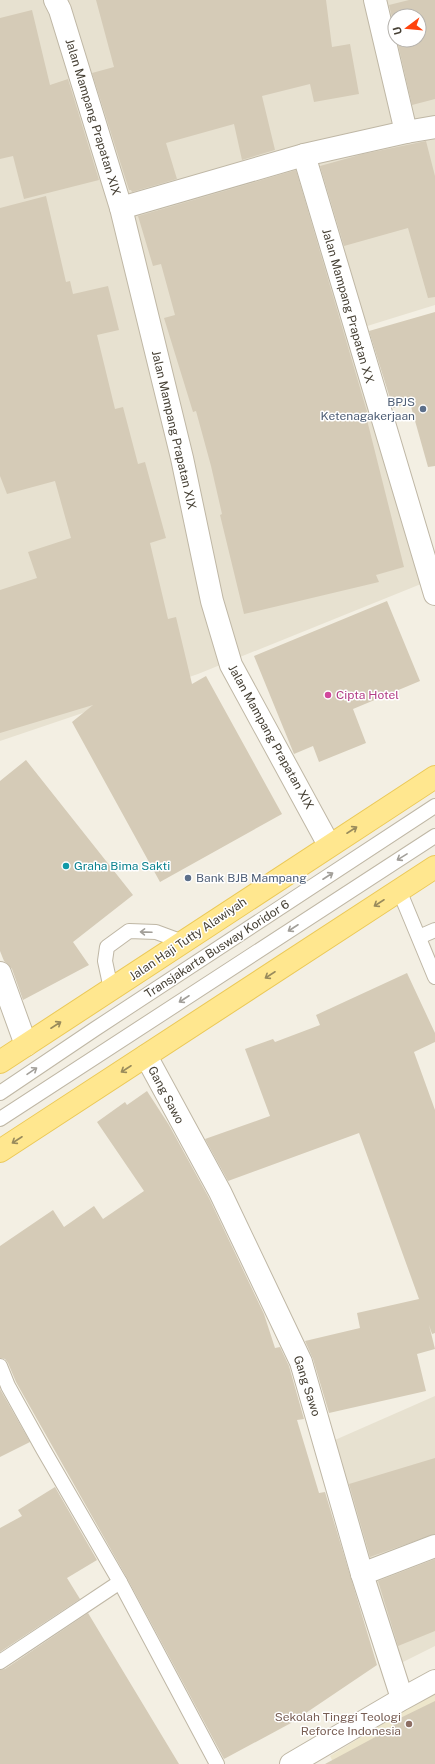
<svg xmlns="http://www.w3.org/2000/svg" width="435" height="1764" viewBox="0 0 435 1764" font-family="'Public Sans',sans-serif">
  <style>
    .residential { fill: #e7e1d0; fill-rule: evenodd }
    .education { fill: #ede6cb }
    .building { fill: #d5cbb7 }
    .lines { fill: none; stroke-linecap: round; stroke-linejoin: round }
    .lane-casing { stroke: #bfb7a5; stroke-width: 16 }
    .street-casing { stroke: #bfb7a5; stroke-width: 24 }
    .primary-casing { stroke: #ebc958; stroke-width: 24 }
    .lane { stroke: #fff; stroke-width: 14 }
    .street { stroke: #fff; stroke-width: 22 }
    .primary { stroke: #ffe78f; stroke-width: 22 }
    .oneway { stroke: #998b5c }
    .oneway2 { stroke: #a29f99 }
    .service-dot { fill: #5c6f8a; stroke: #fff; stroke-width: 1.5 }
    .hotel-dot { fill: #d1479c; stroke: #fff; stroke-width: 1.5 }
    .culture-dot { fill: #0f9aa8; stroke: #fff; stroke-width: 1.5 }
    .education-dot { fill: #8d6e63; stroke: #fff; stroke-width: 1.5 }
    .labels { text-anchor: middle; dominant-baseline: central; stroke-width: 3; stroke-linejoin: round; paint-order: stroke }
    .street-label { font-size: 12px; fill: #453f33; stroke: #fff }
    .service-label { font-size: 12px; fill: #4e5e75; stroke: #fff; text-anchor: end }
    .hotel-label { font-size: 12px; fill: #b23c85; stroke: #fff; text-anchor: start }
    .culture-label { font-size: 12px; fill: #0d838f; stroke: #fff; text-anchor: start }
    .education-label { font-size: 12px; fill: #785e54; stroke: #fff; text-anchor: end }
  </style>
  <rect width="100%" height="100%" fill="#f3efe3"/>
  <g class="residential">
    <path d="M0,0h435v305l-84,26 70,253 -223,90 -198,67zM395,16h24v24h-24z"/>
    <path d="M435,1396v250l-46,23 -70,-222z"/>
  </g>
  <path class="education" d="M435,1692v72h-101l-4,-8z"/>
  <g class="building">
    <path d="M96,0h230l6,47 18,-3 9,50 -45,8 -4,-18 -48,12 13,54 -33,10 -8,-36 -68,19 11,36 -45,13 -1,-2h-2l-37,-117 22,-6z"/>
    <path d="M409,0h26v99l-23,6 -15,-65h22v-24h-24v14l-6,-25z"/>
    <path d="M32,10l18,75 18,-6 31,101 -75,19 -11,-43 -13,3v-141z"/>
    <path d="M426,141l9,35v121l-7,1 -20,-70 -64,18 -24,-80 43,-12z"/>
    <path d="M296,170l72,245 -2,1 38,151 -28,8 3,7 -135,32 -24,-99 2,-1 -11,-48 -15,-55 -3,1 -29,-94 11,-3 -14,-51 -8,2 -15,-50z"/>
    <path d="M46,196l20,86 4,-1 3,13 35,-8 11,44 -22,5 18,74 8,-2 15,57 7,-2 21,76 -16,5 18,76 8,-2 16,67 14,-8 76,138 -122,68 -88,-160 21,-17 -93,28v-143l37,-12 -9,-26 43,-14 -16,-57 -48,13 -7,-18v-268z"/>
    <path d="M435,312v154l-7,1 -18,-64 -17,5 -24,-77z"/>
    <path d="M387,601l33,80 -67,28 13,34 -47,19 -6,-16 -19,8 -40,-98z"/>
    <path d="M26,760l107,135 -60,47 16,23 -66,35 -11,-31 -8,-8 -4,-10v-170z"/>
    <path d="M407,973l28,60v9l-21,10 21,58v223l-3,1 -3,-9 6,24 -18,5 9,37 -97,22 -16,-54 -8,-18 55,-13 -3,-15 62,-14 -60,-166 -131,48 -23,-42 65,-23 -25,-67 28,-10 2,3 45,-17 -4,-10z"/>
    <path d="M147,1091l22,34 40,73 55,116 11,34 5,-1 9,19 15,53 -7,1 22,73 6,-1 52,173 -86,58 -67,36 -97,-181 -111,-196 -8,-19 -3,-4 -5,-1v-112l53,-36 11,17 30,-21 9,13 41,-28 -47,-69 28,-20 2,3z"/>
    <path d="M0,1389l30,53 -30,15z"/>
    <path d="M435,1458v76l-65,23 -21,-73z"/>
    <path d="M55,1487l42,73 -30,18 13,21 -80,53v-124l22,-12 -4,-6z"/>
    <path d="M435,1559v72l-37,15 -20,-65z"/>
    <path d="M88,1613l91,151h-179v-94l5,-1z"/>
    <path d="M435,1701v63h-110l69,-37 -2,-5z"/>
  </g>
  <g class="lines">
    <g class="lane-casing">
      <g id="lane">
        <path d="M399,890l36,87"/>
        <path d="M419,937l16,-7"/>
        <path d="M111,989l-6,-28 2,-14 22,-16 27,1 27,10"/>
        <path d="M0,1093l95,-64 340,-223"/>
        <path d="M0,1119l435,-283"/>
        <path d="M0,1366l8,20 35,63 77,133 -120,80"/>
        <path d="M120,1582l97,182"/>
      </g>
    </g>
    <g class="street-casing">
      <g id="street">
        <path d="M55,0l5,10 61,198 61,250 30,143 19,64 98,180"/>
        <path d="M406,132l29,-5"/>
        <path d="M304,155l131,439"/>
        <path d="M121,208l183,-53 102,-23 -31,-132"/>
        <path d="M0,973l26,72"/>
        <path d="M146,1056l74,136 81,170 61,212 38,118"/>
        <path d="M362,1574l73,-28"/>
        <path d="M291,1764l111,-65 33,-18"/>
      </g>
    </g>
    <g class="primary-casing">
      <g id="primary">
        <path d="M0,1062l435,-285"/>
        <path d="M0,1151l435,-284"/>
      </g>
    </g>
    <use href="#lane" class="lane"/>
    <use href="#street" class="street"/>
    <use href="#primary" class="primary"/>
  </g>
  <defs><path id="oneway-shaft" d="M-6 0H5M1.5-3L5.5 0L1.5 3" fill="none" stroke-width="1.6" stroke-linecap="round" stroke-linejoin="round"/></defs>
  <g class="oneway">
    <use href="#oneway-shaft" transform="translate(352 830) rotate(-33)"/>
    <use href="#oneway-shaft" transform="translate(379 903) rotate(147)"/>
    <use href="#oneway-shaft" transform="translate(270 975) rotate(147)"/>
    <use href="#oneway-shaft" transform="translate(56 1025) rotate(-33)"/>
    <use href="#oneway-shaft" transform="translate(126 1069) rotate(147)"/>
    <use href="#oneway-shaft" transform="translate(17 1140) rotate(147)"/>
  </g>
  <g class="oneway2">
    <use href="#oneway-shaft" transform="translate(402 857) rotate(148)"/>
    <use href="#oneway-shaft" transform="translate(328 876) rotate(-33)"/>
    <use href="#oneway-shaft" transform="translate(293 928) rotate(147)"/>
    <use href="#oneway-shaft" transform="translate(146 932) rotate(-178)"/>
    <use href="#oneway-shaft" transform="translate(184 999) rotate(147)"/>
    <use href="#oneway-shaft" transform="translate(32 1071) rotate(-34)"/>
  </g>
  <g class="service-dot">
    <circle cx="423" cy="409" r="4"/>
    <circle cx="188" cy="878" r="4"/>
  </g>
  <circle class="hotel-dot" cx="328" cy="695" r="4"/>
  <circle class="culture-dot" cx="66" cy="866" r="4"/>
  <circle class="education-dot" cx="409" cy="1724" r="4"/>
  <g class="labels">
    <g class="street-label">
      <text transform="translate(93 117) rotate(73)">Jalan Mampang Prapatan XIX</text>
      <text transform="translate(348 306) rotate(74)">Jalan Mampang Prapatan XX</text>
      <text transform="translate(174 430) rotate(77)">Jalan Mampang Prapatan XIX</text>
      <text transform="translate(271 737) rotate(61)">Jalan Mampang Prapatan XIX</text>
      <text transform="translate(188 939) rotate(-34)">Jalan Haji Tutty Alawiyah</text>
      <text transform="translate(217 949) rotate(-33)">Transjakarta Busway Koridor 6</text>
      <text transform="translate(166 1095) rotate(62)">Gang Sawo</text>
      <text transform="translate(307 1386) rotate(72)">Gang Sawo</text>
    </g>
    <g class="service-label">
      <text x="415" y="402">BPJS<tspan x="415" dy="14">Ketenagakerjaan</tspan></text>
      <text x="196" y="878" text-anchor="start">Bank BJB Mampang</text>
    </g>
    <g class="hotel-label">
      <text x="336" y="695">Cipta Hotel</text>
    </g>
    <g class="culture-label">
      <text x="74" y="866">Graha Bima Sakti</text>
    </g>
    <g class="education-label">
      <text x="401" y="1717">Sekolah Tinggi Teologi<tspan x="401" dy="14">Reforce Indonesia</tspan></text>
    </g>
  </g>
  <g transform="translate(407 28) rotate(254)"><circle r="19" fill="#ffffff" stroke="#b5b2ad"/>
  <path d="M0-3L7 15L0 10L-7 15Z" fill="#ff430d"/>
  <text y="-6" font-size="11" font-weight="bold" text-anchor="middle" fill="#453f33">U</text>
  </g>
</svg>
